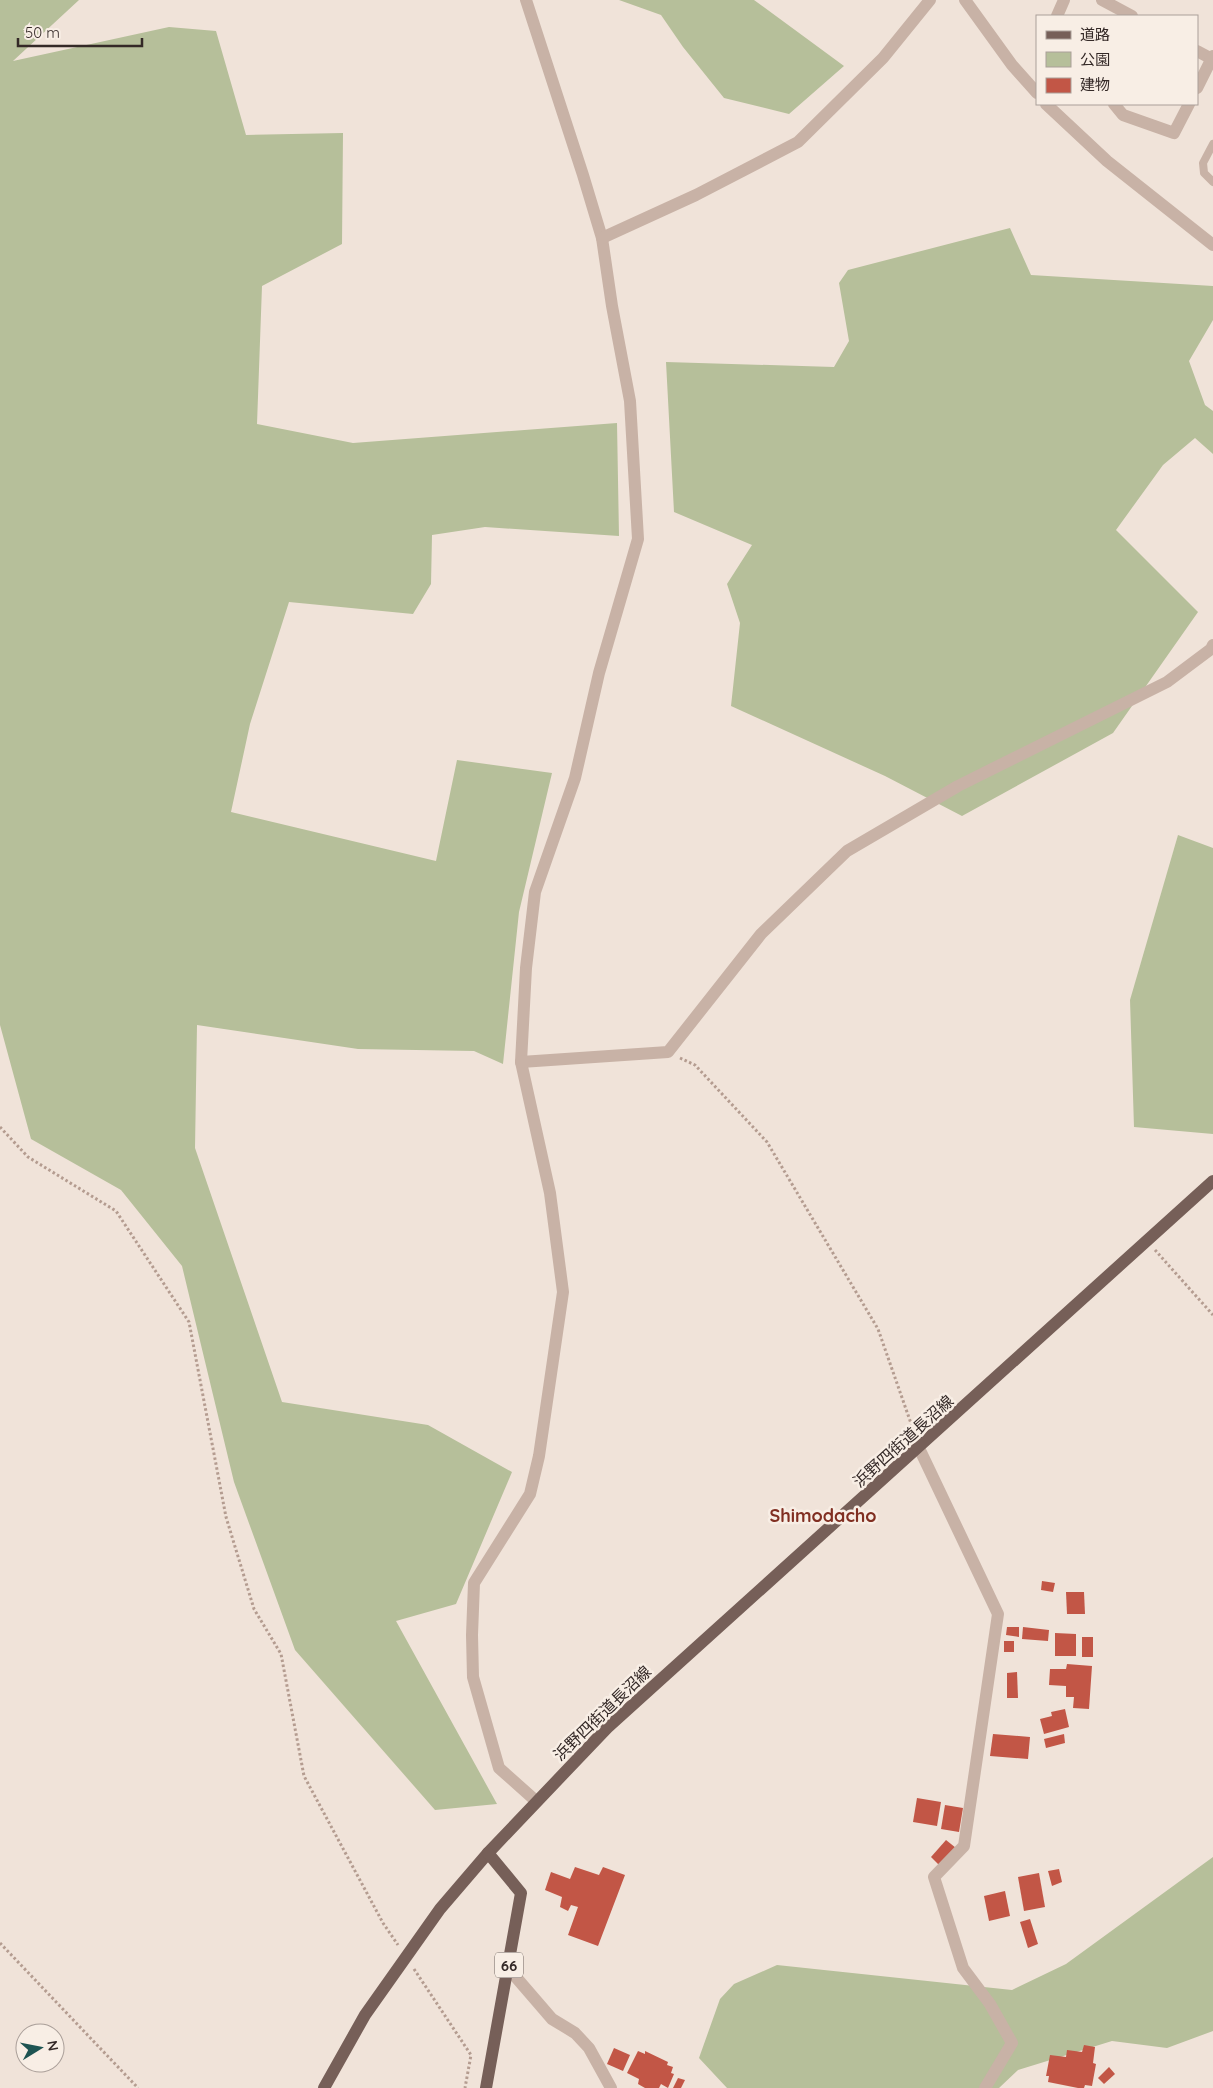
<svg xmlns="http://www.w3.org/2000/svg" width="1213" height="2088" viewBox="0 0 1213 2088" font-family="Quicksand,'Noto Sans JP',sans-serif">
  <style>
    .green { fill: #b6bf9a }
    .building { fill: #c25646 }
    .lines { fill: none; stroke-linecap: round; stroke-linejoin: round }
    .path { stroke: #b49c90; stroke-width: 3; stroke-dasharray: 2.5 2.5; stroke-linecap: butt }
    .service { stroke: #c8b2a6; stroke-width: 8 }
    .minor { stroke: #c8b2a6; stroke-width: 12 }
    .tertiary { stroke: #c8b2a6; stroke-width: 12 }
    .primary { stroke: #765f58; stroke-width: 12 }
    .labels { text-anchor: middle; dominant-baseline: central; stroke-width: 5; stroke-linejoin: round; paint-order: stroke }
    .shield { fill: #f8eee5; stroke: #6f6460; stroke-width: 1 }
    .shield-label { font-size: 15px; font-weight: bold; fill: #342927 }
    .street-label { font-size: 16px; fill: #342927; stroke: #f8eee5 }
    .neighbourhood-label { font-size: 18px; font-weight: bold; fill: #812f22; stroke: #f8eee5 }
  </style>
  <rect width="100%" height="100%" fill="#f0e3d9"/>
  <g class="green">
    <path d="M0,0h79l-66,61 156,-34 47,4 30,104 97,-2 -1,111 -80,42 -5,138 96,19 264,-20 2,113 -134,-9 -53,8 -1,49 -18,30 -124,-12 -39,122 -19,88 205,49 21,-101 95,13 -33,139 -16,152 -29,-13 -116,-2 -161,-24 -2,123 87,254 146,23 84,47 -56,132 -60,17 101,183 -62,6 -140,-160 -61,-168 -52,-216 -61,-76 -90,-51 -31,-114z"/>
    <path d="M619,0h135l90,66 -55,48 -65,-16 -41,-51 -22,-32z"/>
    <path d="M1010,228l21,47 182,11v34l-24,41 16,44 8,6v43l-18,-16 -32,27 -47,65 82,82 -85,121 -151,83 -77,-40 -154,-70 9,-83 -13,-39 25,-39 -78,-33 -8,-150 168,5 15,-26 -10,-58 9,-13z"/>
    <path d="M1178,835l35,13v286l-79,-7 -4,-127z"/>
    <path d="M1213,1857v174l-46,17 -55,-7 -94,29 -19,18h-272l-28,-30 21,-59 14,-15 43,-19 235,25 54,-26z"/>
  </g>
  <g class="building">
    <path d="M1042,1581l13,2 -2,9 -12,-2z"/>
    <path d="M1066,1592h18l1,22h-18z"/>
    <path d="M1007,1627h12v10l-13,-2z"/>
    <path d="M1023,1627l26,3 -1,11 -26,-2z"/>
    <path d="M1055,1633l21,1v22h-21z"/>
    <rect x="1082" y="1637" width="11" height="20"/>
    <rect x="1004" y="1641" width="10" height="11"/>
    <path d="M1067,1664l25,2 -3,43 -16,-1 1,-11h-8v-11l-17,-1 1,-16h16z"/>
    <path d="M1017,1672l1,26h-11v-25z"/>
    <path d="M1065,1709l4,18 -25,7 -4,-15 12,-3 -1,-4z"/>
    <path d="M993,1734l37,3 -2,22 -38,-3z"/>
    <path d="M1064,1734l1,9 -19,5 -2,-9z"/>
    <path d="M917,1798l24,4 -4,24 -24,-4z"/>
    <path d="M945,1805l18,3 -4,24 -18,-3z"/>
    <path d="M946,1840l10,8 -16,18 -9,-9z"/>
    <path d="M575,1867l24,8 4,-8 22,8 -27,71 -30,-11 10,-28 -7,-2 -3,6 -8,-4 2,-10 -17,-7 6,-18 19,7z"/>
    <path d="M1059,1869l3,13 -10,4 -4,-15z"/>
    <path d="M1039,1873l6,34 -21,4 -6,-34z"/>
    <path d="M1005,1891l5,25 -21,5 -5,-25z"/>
    <path d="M1030,1919l8,25 -10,4 -8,-26z"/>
    <path d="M1084,2045l11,2 -2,16 3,1 -4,22 -7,-1 -1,3h-6l-30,-6 1,-6h-3l4,-21 16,2 1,-7 15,2z"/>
    <path d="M614,2048l16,7 -7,16 -16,-7z"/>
    <path d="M638,2051l7,3v-3l23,11 -1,3 6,2 -2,6 3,1 -6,14 -7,-4 -2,4h-14l-7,-4 1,-5 -12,-6z"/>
    <path d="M1109,2067l6,7 -11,10 -6,-6z"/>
    <path d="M678,2078l7,2 -4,8h-8z"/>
  </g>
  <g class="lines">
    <g class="path">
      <path d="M680,1058l15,7 72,77 111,187 36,103"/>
      <path d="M0,1127l28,30 88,54 73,111 37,195 28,92 27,45 23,122 79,147 15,22"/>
      <path d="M1155,1250l58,65"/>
      <path d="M0,1943l138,145"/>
      <path d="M414,1969l57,86 -6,33"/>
    </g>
    <path class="service" d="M1213,144l-10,19 1,10 9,9"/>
    <g class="minor">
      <path d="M526,0l57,175 19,63 10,68 18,95 8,138 -39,134 -24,105 -40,114 -9,76 -5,94 29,131 13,99 -24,164 -9,38 -56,89 -2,52 1,42 26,91 37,33"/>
      <path d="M1102,0l30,16"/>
      <path d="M1057,16l7,-16"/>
      <path d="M1197,51l15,8"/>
      <path d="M1197,88l16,-32"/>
      <path d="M1114,104l9,11 51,18 15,-29"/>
      <path d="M602,238l94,-43 102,-53 85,-84 47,-58"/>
      <path d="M521,1062l147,-10 93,-118 86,-83 111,-65 209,-104 44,-33 2,-4"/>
      <path d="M919,1448l79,166 -34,232 -30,31 29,91 27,36 22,39 -27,45"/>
      <path d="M508,1968l44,51 23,14 14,15 22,40"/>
    </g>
    <g class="tertiary">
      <path d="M965,0l47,65 25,28"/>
      <path d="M1046,104l61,57 106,84"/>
    </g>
    <g class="primary">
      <path d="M324,2088l41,-73 75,-106 48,-56 119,-125 606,-547"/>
      <path d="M486,2088l35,-195 -33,-40"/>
    </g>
  </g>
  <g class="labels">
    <rect class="shield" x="495" y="1952.5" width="28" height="25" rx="4"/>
    <g class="shield-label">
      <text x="509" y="1965">66</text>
    </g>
    <g class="street-label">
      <text transform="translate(903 1441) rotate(-42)">浜野四街道長沼線</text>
      <text transform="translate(602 1713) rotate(-44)">浜野四街道長沼線</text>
    </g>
    <g class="neighbourhood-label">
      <text x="823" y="1515">Shimodacho</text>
    </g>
  </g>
  <rect x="1036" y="15" width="162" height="90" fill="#f8eee5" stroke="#aa9f99"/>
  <rect x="1046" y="31" width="25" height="8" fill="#765f58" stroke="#aa9f99"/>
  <text x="1080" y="40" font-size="15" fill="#342927">道路</text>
  <rect x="1046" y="52" width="25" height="15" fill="#b6bf9a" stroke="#aa9f99"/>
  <text x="1080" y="65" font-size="15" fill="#342927">公園</text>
  <rect x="1046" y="78" width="25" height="15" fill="#c25646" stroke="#aa9f99"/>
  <text x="1080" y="90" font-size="15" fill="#342927">建物</text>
  <g transform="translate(40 2048) rotate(80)"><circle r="24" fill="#f8eee5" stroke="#aa9f99"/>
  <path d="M0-4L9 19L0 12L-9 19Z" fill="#1e5452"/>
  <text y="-8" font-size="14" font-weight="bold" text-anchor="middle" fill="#342927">N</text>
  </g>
  <path d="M18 38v8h124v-8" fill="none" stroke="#342927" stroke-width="2.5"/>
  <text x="25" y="38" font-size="15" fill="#342927" stroke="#f8eee5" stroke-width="4" paint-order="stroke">50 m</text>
</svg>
